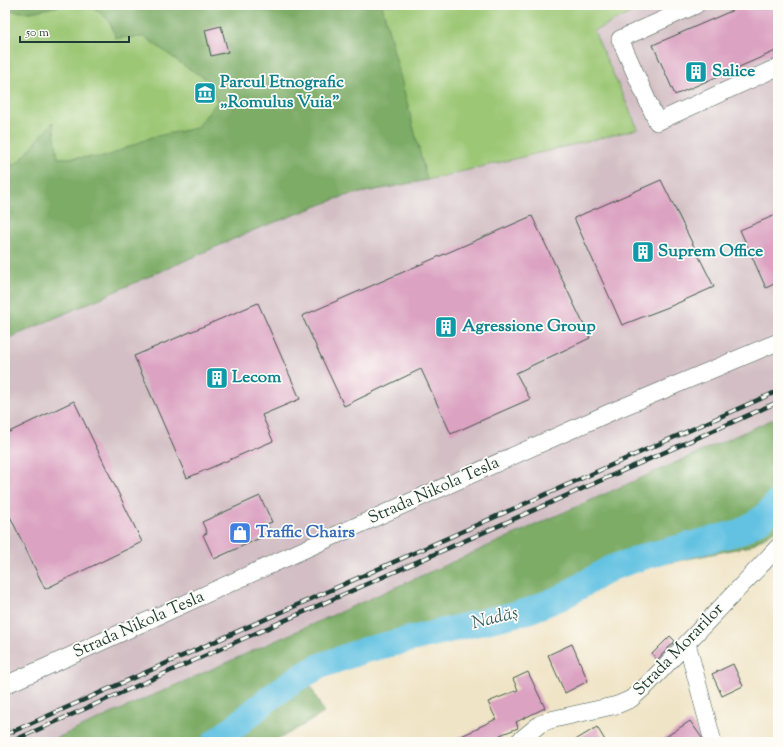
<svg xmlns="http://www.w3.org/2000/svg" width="783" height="747" viewBox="0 0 783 747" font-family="'Sorts Mill Goudy',serif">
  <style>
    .industrial { fill: #d2bec4 }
    .green { fill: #9cc774; stroke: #5e8254 }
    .forest { fill: #7dac66; stroke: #4e744d }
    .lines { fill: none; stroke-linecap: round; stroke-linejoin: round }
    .river { stroke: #64c2e2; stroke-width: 26 }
    .building { fill: #dba2c1 }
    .minor-casing { stroke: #3e564a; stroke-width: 18 }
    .minor { stroke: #fff; stroke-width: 17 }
    .rail-casing { stroke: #1f3d34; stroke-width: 4.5 }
    .rail { stroke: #fdfcf7; stroke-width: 3; stroke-dasharray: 9; stroke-linecap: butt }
    .labels { text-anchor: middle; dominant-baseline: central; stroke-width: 3.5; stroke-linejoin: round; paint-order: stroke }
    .culture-label { font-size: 17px; font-weight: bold; fill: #0d838f; stroke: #fdfcf7; text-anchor: start }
    .street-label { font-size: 17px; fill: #1f3d34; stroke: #fdfcf7 }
    .shop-label { font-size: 17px; font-weight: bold; fill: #366cbe; stroke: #fdfcf7; text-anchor: start }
    .water-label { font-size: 18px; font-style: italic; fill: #305e60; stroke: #fdfcf7 }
  </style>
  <rect width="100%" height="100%" fill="#fdfcf7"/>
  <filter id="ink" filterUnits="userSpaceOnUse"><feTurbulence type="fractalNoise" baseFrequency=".025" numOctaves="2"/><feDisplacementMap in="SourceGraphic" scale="8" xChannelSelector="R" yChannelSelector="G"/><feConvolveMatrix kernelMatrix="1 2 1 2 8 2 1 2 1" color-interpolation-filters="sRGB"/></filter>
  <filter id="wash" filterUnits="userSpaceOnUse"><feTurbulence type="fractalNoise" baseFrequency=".012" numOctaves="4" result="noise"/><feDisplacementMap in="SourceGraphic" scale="16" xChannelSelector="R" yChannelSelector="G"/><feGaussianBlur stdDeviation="0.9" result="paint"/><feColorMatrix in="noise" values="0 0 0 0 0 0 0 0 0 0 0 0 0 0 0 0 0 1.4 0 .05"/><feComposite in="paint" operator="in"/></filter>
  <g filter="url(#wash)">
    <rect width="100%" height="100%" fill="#f0e4c6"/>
    <path class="industrial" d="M647,5h131v412l-730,325h-43v-402l249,-110 90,-34 83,-16 211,-51 -44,-98z"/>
    <path class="green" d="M5,5h642l-53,26 44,98 -211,51 -83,16 -90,34 -249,110z"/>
    <g class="forest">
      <path d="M5,5h60l-35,7 -25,-1z"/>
      <path d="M90,5h292l45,175 -83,16 -90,34 -249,110v-171l15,-8 33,-39 5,36 47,-1 47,-20 44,-9 21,-26 -7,-21 -24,-14 -41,-30 -29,1 -8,-19z"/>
      <path d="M778,417v112l-28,17 -130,27 -71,36 -48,19 -141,32 -23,8 -29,13 16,32 -50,29h-226z"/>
    </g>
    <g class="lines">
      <path class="river" d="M215,742l17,-13 39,-32 22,-16 27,-15 45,-16 163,-39 34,-14 49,-29 35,-12 94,-24 23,-14 15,-16"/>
    </g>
    <g id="blocks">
      <g class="building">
        <path d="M745,5h33v45l-103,45 -22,-50z"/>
        <path d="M221,26l7,26 -17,4 -6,-26z"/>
        <path d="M661,180l53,107 -43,19 -49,19 -48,-107z"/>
        <path d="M778,214v68l-12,6 -26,-58z"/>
        <path d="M532,216l58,122 -74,35 14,26 -79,35 -30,-65 -77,37 -42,-90z"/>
        <path d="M258,303l42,96 -38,16 11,26 -86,37 -53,-122z"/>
        <path d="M74,401l68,141 -97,47 -40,-83v-72z"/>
        <path d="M260,496l12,26 -5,2 4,9 -57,26 -11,-24 4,-2 -5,-11z"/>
        <path d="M670,636l5,5 -18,19 -5,-6z"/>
        <path d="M572,644l16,37 -23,12 -17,-38z"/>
        <path d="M733,664l10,22 -21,10 -10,-22z"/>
        <path d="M528,672l17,36 -29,14 2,6 -18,7 2,4 -7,3h-47l31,-14v-1l17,-8 -8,-17 30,-12 -5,-11z"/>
        <path d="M690,721l12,17 1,4h-45z"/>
        <path d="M597,727l9,15h-34z"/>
      </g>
    </g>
  </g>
  <g filter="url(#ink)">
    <use href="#blocks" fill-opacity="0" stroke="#3e564a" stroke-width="1"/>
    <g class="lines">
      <g class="minor-casing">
        <g id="minor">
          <path d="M696,5l-76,34 37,83 121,-55"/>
          <path d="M687,643l26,99"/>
          <path d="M5,685l41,-18 288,-131 277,-124 167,-70"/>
          <path d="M518,742l22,-18 10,-4 67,-15 14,-6 17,-15 130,-137"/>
        </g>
      </g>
      <use href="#minor" class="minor"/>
      <g class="rail-casing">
        <g id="rail">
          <path d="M5,735l773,-344"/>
          <path d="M10,742l768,-340"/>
        </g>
      </g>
      <use href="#rail" class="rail"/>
    </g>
  </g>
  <defs>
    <g id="building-square" transform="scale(1.15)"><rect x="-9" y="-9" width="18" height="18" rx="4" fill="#0f9aa8" stroke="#fdfcf7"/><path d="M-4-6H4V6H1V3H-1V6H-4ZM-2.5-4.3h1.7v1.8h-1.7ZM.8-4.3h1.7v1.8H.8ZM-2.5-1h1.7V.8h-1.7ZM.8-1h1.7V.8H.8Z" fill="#fff"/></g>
    <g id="museum-square" transform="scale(1.15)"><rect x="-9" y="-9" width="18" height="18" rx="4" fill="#0f9aa8" stroke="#fdfcf7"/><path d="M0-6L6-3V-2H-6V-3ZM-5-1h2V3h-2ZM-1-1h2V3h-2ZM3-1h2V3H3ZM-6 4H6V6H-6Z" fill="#fff"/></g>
    <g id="shop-square" transform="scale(1.15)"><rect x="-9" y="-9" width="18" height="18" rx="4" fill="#3f7fe0" stroke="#fdfcf7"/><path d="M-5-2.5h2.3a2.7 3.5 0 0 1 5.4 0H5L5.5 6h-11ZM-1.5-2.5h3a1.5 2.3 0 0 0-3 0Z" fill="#fff"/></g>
  </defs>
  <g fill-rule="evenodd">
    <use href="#building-square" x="696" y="72"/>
    <use href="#museum-square" x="205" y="93"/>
    <use href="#building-square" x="643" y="252"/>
    <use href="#building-square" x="446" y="327"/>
    <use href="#building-square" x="217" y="378"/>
    <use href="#shop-square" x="240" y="533"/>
  </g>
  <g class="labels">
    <g class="culture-label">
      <text x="712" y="72">Salice</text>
      <text x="220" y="83">Parcul Etnografic<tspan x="220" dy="20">„Romulus Vuia”</tspan></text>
      <text x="658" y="252">Suprem Office</text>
      <text x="462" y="327">Agressione Group</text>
      <text x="232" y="378">Lecom</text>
    </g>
    <g class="street-label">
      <text transform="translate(434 491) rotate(-24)">Strada Nikola Tesla</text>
      <text transform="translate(139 625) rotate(-24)">Strada Nikola Tesla</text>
      <text transform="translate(679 650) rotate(-46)">Strada Morarilor</text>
    </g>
    <g class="shop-label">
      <text x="256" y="533">Traffic Chairs</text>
    </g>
    <g class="water-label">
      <text transform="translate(495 619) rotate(-14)">Nadăș</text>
    </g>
  </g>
  <rect width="783" height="747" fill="none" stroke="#fdfcf7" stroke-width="20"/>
  <path d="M20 36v6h109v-6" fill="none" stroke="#1f3d34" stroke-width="2"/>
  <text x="26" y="36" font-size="12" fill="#1f3d34" stroke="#fdfcf7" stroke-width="3" paint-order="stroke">50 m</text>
</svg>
